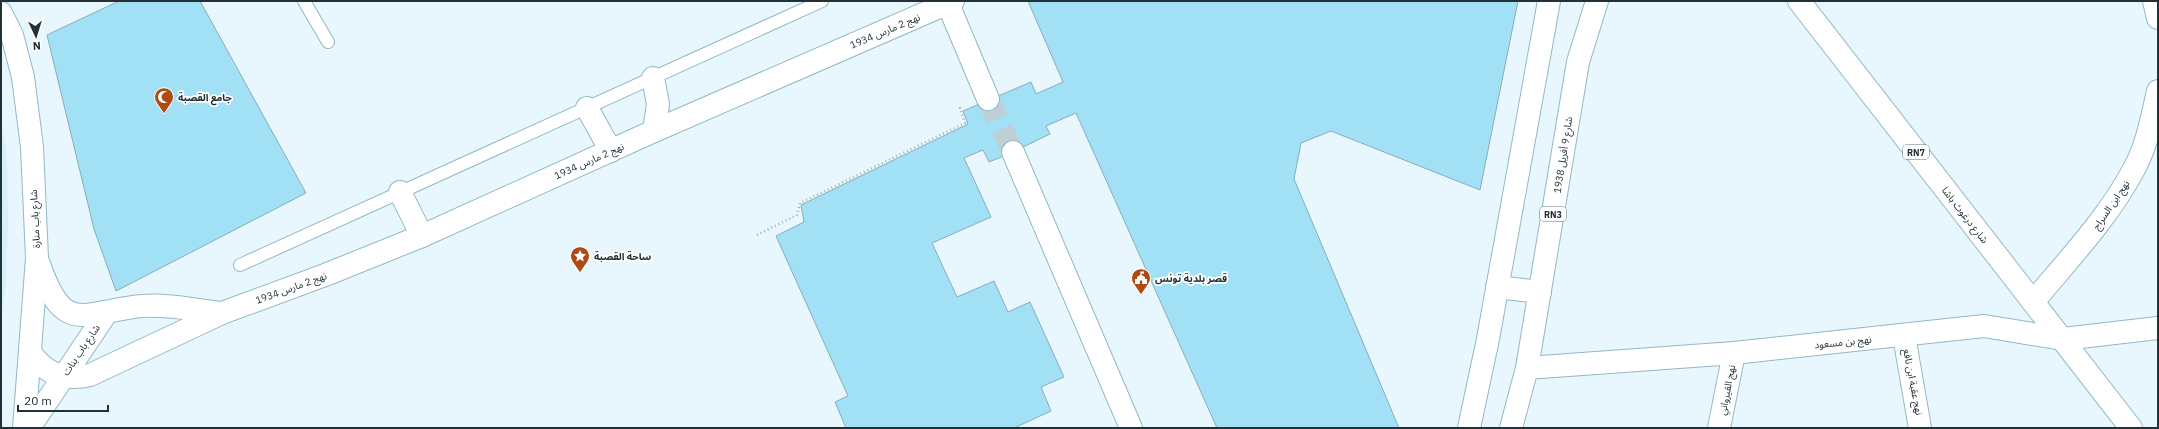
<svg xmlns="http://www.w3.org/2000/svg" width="2159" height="429" viewBox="0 0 2159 429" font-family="'IBM Plex Sans','Noto Sans Arabic',sans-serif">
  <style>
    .built { fill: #d4f0fb }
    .building { fill: #a2e0f6; stroke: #87adba }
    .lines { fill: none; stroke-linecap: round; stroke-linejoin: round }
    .minor-tunnel { stroke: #bfcfd5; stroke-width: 22; stroke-dasharray: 22 11; stroke-linecap: butt }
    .service-casing { stroke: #92b8c6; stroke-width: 14 }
    .minor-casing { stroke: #92b8c6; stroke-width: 24 }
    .tertiary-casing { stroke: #92b8c6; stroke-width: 24 }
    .secondary-casing { stroke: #92b8c6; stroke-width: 24 }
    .primary-casing { stroke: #92b8c6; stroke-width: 24 }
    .path { stroke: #a1b1b6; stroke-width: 2.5; stroke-dasharray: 1 3; stroke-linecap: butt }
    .service { stroke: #fff; stroke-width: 12 }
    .minor { stroke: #fff; stroke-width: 22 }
    .tertiary { stroke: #fff; stroke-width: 22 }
    .secondary { stroke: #fff; stroke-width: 22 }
    .primary { stroke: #fff; stroke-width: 22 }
    .labels { text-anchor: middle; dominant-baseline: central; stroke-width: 3.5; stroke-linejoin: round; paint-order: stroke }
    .shield { fill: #fff; stroke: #646f72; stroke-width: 1 }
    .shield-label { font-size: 9px; font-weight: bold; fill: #213136 }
    .street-label { font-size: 10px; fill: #213136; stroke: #fff }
    .poi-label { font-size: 10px; font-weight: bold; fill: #213136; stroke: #fff; text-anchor: start }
  </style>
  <rect width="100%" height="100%" fill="#e7f7fd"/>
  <path class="built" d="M1,121l6,34 1,68 -2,60 -5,39z"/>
  <g class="building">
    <path d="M119,1h81l106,192 -190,98 -22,-62 -47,-194z"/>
    <path d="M1028,1h490l-38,189 -149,-59 -30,12 -7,36 105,249h-182l-141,-315 -30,13 4,8 -37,18 -24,10 -6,-12 -19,8 27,59 -59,26 25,54 37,-16 14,31 22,-10 34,75 -23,10 10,24 -37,17h-168l-11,-26 13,-6 -72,-160 28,-14 -3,-17 167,-81 -5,-13 68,-29 5,12 27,-12z"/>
  </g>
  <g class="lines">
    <path class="minor-tunnel" d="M988,99l25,53"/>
    <g class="service-casing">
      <g id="service">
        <path d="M304,1l24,41"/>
        <path d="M240,265l582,-264"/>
      </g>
    </g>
    <g class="minor-casing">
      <g id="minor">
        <path d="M2154,1l4,17"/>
        <path d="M948,4l40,95"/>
        <path d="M1013,152l118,276"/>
        <path d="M2033,302c35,-42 75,-84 101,-133 13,-23 18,-52 24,-78"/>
        <path d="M1904,336l16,92"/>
        <path d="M1719,428l15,-75"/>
      </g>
    </g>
    <g class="tertiary-casing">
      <path id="tertiary" d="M1527,368l207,-15 250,-27 79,13 95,-11"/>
    </g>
    <g class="secondary-casing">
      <g id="secondary">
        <path d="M1,13l11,22 11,42 9,70 5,111 -13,170"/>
        <path d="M653,78l5,26 -4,27"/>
        <path d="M587,108l24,43"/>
        <path d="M400,192l22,44"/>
        <path d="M39,264c25,73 43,48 103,42 27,-2 53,4 80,7"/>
        <path d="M30,352c15,22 34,29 60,23l132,-62 103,-38 97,-39 232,-105 299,-130"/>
        <path d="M29,428l78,-116"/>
      </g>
    </g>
    <g class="primary-casing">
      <g id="primary">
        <path d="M1799,1l332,427"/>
        <path d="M1497,287l43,5"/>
        <path d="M1469,428l19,-89 61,-338"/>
        <path d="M1511,428l16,-60 51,-306 19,-61"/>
      </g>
    </g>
    <path class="path" d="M757,235l40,-20 3,-12 165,-80 -5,-15 3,-1"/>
    <use href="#service" class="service"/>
    <use href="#minor" class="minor"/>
    <use href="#tertiary" class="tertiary"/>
    <use href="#secondary" class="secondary"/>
    <use href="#primary" class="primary"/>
  </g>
  <defs>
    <g id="mosque-pin" transform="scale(1)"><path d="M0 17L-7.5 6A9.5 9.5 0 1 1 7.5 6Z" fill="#ae4b15" stroke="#fff"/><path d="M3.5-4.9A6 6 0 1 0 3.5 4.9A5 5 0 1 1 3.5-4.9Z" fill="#fff"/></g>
    <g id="sight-pin" transform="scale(1)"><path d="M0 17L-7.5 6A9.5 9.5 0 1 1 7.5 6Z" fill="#ae4b15" stroke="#fff"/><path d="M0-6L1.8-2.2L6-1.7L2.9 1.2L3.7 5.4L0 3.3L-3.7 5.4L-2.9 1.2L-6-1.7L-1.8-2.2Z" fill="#fff"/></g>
    <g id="civic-pin" transform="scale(1)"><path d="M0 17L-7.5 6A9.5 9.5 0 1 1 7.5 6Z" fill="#ae4b15" stroke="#fff"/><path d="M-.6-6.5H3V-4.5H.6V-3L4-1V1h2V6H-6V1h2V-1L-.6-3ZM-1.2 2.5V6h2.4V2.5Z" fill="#fff"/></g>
  </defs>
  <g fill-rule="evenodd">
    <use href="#mosque-pin" x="164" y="97"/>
    <use href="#sight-pin" x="580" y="256"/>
    <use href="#civic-pin" x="1141" y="278"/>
  </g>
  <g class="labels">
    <g class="shield">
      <rect x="1903" y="145" width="26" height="14" rx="3"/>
      <rect x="1540" y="207" width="26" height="14" rx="3"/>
    </g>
    <g class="shield-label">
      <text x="1916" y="152">RN7</text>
      <text x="1553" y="214">RN3</text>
    </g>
    <g class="street-label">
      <text transform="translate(885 31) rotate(-23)">نهج 2 مارس 1934</text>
      <text transform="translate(1563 155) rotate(-81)">شارع 9 أفريل 1938</text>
      <text transform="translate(589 161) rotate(-24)">نهج 2 مارس 1934</text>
      <text transform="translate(2111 205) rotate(-56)">نهج ابن السراج</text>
      <text transform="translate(1965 215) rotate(52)">شارع درغوث باشا</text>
      <text transform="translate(35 219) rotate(-93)">شارع باب منارة</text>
      <text transform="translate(291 288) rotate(-20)">نهج 2 مارس 1934</text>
      <text transform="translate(1843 342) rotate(-6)">نهج بن مسعود</text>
      <text transform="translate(81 350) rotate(-56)">شارع باب بنات</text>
      <text transform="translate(1913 382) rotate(79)">نهج عقبة ابن نافع</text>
      <text transform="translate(1727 390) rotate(-79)">نهج القيرواني</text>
    </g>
    <g class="poi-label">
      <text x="178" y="97">جامع القصبة</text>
      <text x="594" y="256">ساحة القصبة</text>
      <text x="1155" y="278">قصر بلدية تونس</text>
    </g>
  </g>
  <rect width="2159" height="429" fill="none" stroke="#213136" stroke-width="4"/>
  <g transform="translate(36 36) rotate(176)" stroke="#ffffff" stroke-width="3" paint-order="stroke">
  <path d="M0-3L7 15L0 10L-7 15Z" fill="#213136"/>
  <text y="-6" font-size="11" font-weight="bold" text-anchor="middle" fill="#213136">N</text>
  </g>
  <path d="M18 405v6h90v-6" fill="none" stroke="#213136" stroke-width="2"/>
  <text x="24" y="405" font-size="12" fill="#213136" stroke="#ffffff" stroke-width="3" paint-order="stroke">20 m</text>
</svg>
